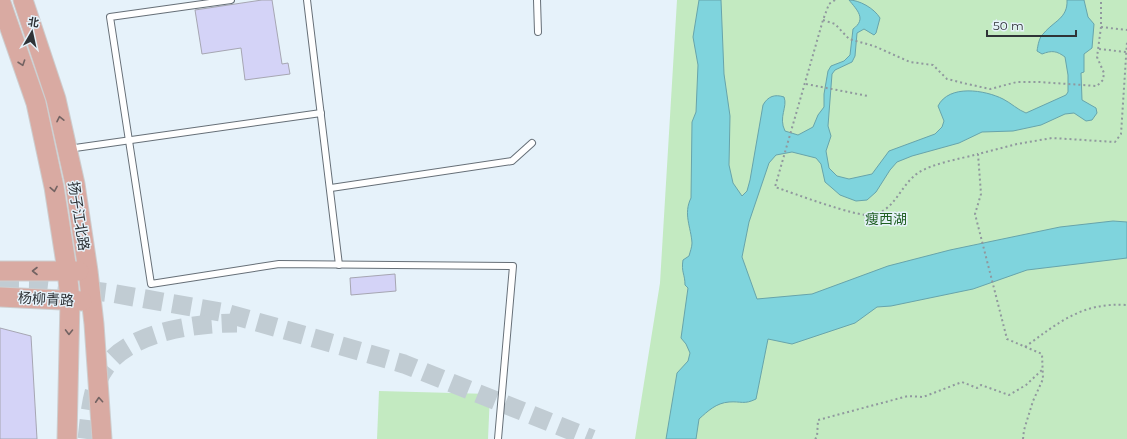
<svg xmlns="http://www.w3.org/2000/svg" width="1127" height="439" viewBox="0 0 1127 439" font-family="Montserrat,'Noto Sans SC',sans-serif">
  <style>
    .green { fill: #c3eac1 }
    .water { fill: #7fd4dd; stroke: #67a4ab }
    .building { fill: #d4d3f7; stroke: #a6a6b2 }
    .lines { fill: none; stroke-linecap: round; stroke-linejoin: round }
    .primary-tunnel { stroke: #c1ccd3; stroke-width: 19; stroke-dasharray: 19 10; stroke-linecap: butt }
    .service-casing { stroke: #666f77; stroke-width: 8 }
    .primary-casing { stroke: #cdcecf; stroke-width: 21 }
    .path { stroke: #90989e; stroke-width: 2; stroke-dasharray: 2 3; stroke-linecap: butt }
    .service { stroke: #fff; stroke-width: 6 }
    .primary { stroke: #d9aaa2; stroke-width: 19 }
    .oneway { stroke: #736362 }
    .labels { text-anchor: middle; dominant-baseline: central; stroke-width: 3; stroke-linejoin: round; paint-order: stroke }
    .street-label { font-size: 14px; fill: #2f3337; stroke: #e6f2fa }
    .park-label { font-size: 14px; fill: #1f5f22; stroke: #e6f2fa }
  </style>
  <rect width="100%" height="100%" fill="#e6f2fa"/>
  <g class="green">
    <path d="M677,0h450v439h-492l25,-156z"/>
    <path d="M379,391l111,3 -2,45h-111z"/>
  </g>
  <path class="water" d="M699,0h22l3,74 6,42 -1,49 4,18 9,13 5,-5 3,-11 13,-75c5,-9 12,-11 21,-8 4,10 -6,20 1,34l13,4 15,-8 5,-12 6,-8v-13l4,-23 3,-5 13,-5 6,-6 3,-26c14,-10 4,-19 -4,-29 10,0 25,8 31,18l-4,15 -2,2 -10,-6 -7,4 -2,23 -3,6 -17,8 -3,4 -4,52 3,10 -5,15 3,17 8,8 12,3 23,-5 17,-23 46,-17 7,-7 2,-6 -6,-15c11,-22 47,-16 65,-7 8,4 15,11 23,14l40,-18 2,-3v-17l-3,-18c-8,-6 -13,-7 -23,-3l-5,-3c1,-6 2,-14 7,-18 10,-12 24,-15 23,-33h17l4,17 6,7 -2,24 -8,6v18l-3,1 1,27 14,8 1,5 -5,7 -6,1 -12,-8 -9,1 -24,11 -28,6 -31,1 -23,11 -47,13 -15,6 -7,8 -14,22 -9,8 -11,1 -16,-6 -8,-7 -7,-6 -4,-18 -5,-6 -24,-6 -16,3 -7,8 -20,59 -7,35 15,42 55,-5 76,-28 62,-16 110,-23 53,-6 14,1v36l-100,12 -54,19 -82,17 -14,1 -22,16 -63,21 -24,-5 -12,60c-12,6 -15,2 -27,3 -13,1 -21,9 -30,17l-3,20h-30l11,-66 11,-12 2,-8 -4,-9 -5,-6 7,-50 -3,-3c0,-11 -4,-13 -2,-25l6,-4c1,-4 3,-9 3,-13 -1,-16 -9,-29 -1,-45l1,-76 4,-10 2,-47 -5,-28z"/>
  <g class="building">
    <path d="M262,0h10l10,64 6,-1 2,11 -45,6 -4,-32 -39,6 -7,-44z"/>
    <path d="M395,274l1,17 -45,4 -1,-17z"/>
    <path d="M0,328l31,8 6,103h-37z"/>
  </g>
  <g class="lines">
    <g class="primary-tunnel">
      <path d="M0,283l37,1 74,9 115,20 178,51 188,75"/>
      <path d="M87,439c3,-24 4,-54 20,-74 26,-34 90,-42 130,-42"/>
    </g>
    <g class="service-casing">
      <g id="service">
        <path d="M231,0l-121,17 41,267 128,-20 234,2 -15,173"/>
        <path d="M307,0l32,265"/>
        <path d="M537,0l1,32"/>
        <path d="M68,149l253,-36"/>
        <path d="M331,188l181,-27 20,-18"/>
      </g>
    </g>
    <g class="primary-casing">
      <g id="primary">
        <path d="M0,0l36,103 18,84 13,83 3,30 -3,139"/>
        <path d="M23,0l33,99 19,85 13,87 6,53 8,115"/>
        <path d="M0,271h79"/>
        <path d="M0,297l82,4"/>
      </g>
    </g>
    <g class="path">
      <path d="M835,0l-6,4 -6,16 -48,167c18,6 81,30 96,28 25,-4 28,-29 47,-42 15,-10 42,-14 60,-19"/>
      <path d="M823,20l12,4 14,15 25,7 36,16 23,3 14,14 16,4 27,6 27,-7h22l58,4 6,-6 1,-7 -7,-16 4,-30v-27"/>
      <path d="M1101,27l26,3"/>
      <path d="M1099,49l27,3"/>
      <path d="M806,84l62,12"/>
      <path d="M1025,347c34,-25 58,-45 102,-42"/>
      <path d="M815,439l2,-2 1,-17 90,-24 15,1 39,-15 15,6 4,-3 28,10 17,-10 17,-16"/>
      <path d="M1023,439l1,-9 9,-29 10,-22 -1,-25 -35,-15 -32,-125 6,-20 -3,-40 39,-10 35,-6 63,4 6,-8 6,-92"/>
    </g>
    <use href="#service" class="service"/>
    <use href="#primary" class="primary"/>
  </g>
  <defs><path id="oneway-chevron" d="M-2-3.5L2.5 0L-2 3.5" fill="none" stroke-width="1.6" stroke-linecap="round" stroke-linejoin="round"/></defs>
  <g class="oneway">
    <use href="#oneway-chevron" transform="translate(22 63) rotate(71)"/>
    <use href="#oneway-chevron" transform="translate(60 119) rotate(-102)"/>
    <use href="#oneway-chevron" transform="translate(54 189) rotate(80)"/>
    <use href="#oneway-chevron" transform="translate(35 271) rotate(180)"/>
    <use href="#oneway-chevron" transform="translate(69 332) rotate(91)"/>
    <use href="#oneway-chevron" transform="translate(99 400) rotate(-94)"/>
  </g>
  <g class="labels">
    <g class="street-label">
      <text transform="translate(79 216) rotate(81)">扬子江北路</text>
      <text transform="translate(46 299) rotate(3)">杨柳青路</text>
    </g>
    <g class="park-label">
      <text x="886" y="219">瘦西湖</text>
    </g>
  </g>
  <g transform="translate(32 32) rotate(9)" stroke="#e6f2fa" stroke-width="3" paint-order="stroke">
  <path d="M0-3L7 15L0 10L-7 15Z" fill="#2f3337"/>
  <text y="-6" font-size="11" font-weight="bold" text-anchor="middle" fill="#2f3337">北</text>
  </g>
  <path d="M987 30v6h89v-6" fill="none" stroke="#2f3337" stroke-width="2"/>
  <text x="993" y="30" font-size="12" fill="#2f3337" stroke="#e6f2fa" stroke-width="3" paint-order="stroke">50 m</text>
</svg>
